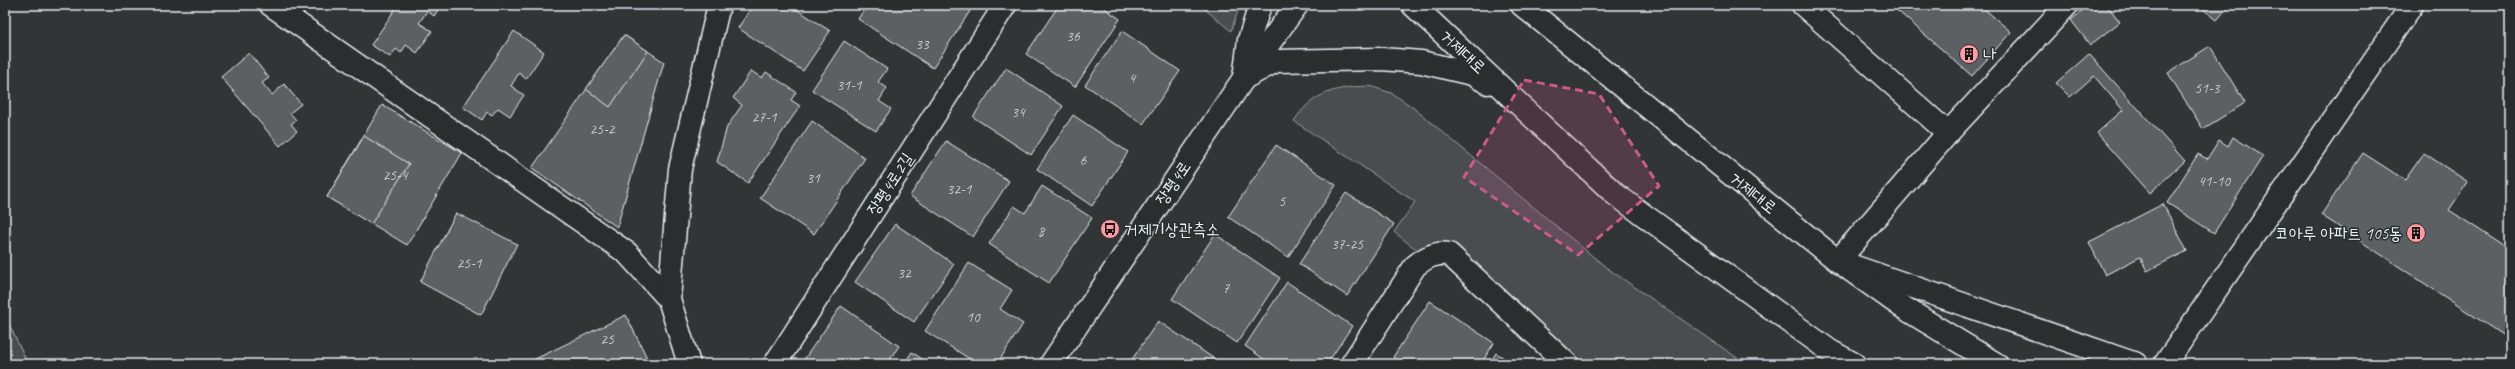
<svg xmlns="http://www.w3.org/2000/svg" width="2515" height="369" viewBox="0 0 2515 369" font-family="Caveat,'Poor Story',sans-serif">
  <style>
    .green { fill: #494d4f; stroke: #989fa4 }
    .building { fill: #5c6063; stroke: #e8f1f8 }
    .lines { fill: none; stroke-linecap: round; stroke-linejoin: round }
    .minor-casing { stroke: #e8f1f8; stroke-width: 25 }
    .major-casing { stroke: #e8f1f8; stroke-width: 25 }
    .minor { stroke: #2a2d2e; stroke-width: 22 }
    .major { stroke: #2a2d2e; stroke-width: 22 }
    .marked { fill: #cd598a; fill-opacity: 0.2; stroke: #cd598a; stroke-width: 3; stroke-dasharray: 8 5; stroke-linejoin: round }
    .labels { text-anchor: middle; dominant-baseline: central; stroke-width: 3; stroke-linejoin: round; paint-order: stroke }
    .number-label { font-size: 15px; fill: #c5cdd3 }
    .street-label { font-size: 17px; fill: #e8f1f8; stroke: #2a2d2e }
    .poi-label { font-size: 17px; fill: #e8f1f8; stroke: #2a2d2e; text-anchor: start }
  </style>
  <rect width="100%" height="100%" fill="#323536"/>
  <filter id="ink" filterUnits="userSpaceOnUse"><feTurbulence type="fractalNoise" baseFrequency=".025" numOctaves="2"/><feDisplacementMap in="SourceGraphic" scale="8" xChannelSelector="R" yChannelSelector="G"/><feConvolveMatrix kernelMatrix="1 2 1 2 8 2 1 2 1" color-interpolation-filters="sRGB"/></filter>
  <g filter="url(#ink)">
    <g class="green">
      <path d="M1200,5h40l-9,26z"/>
      <path d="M1370,86l21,7 20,13 196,162 132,91 -3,5h-163l-122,-115 -30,4 -27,-21 21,-30 -121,-81c19,-29 43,-34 76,-35z"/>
      <path d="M5,316l23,48h-23z"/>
    </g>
    <g class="building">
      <path d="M398,5h43l-7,11 -7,-5 -8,12 13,8 -15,22 -11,-8 -5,8 -5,-4 -6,8 -19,-12z"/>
      <path d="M753,5h37l40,26 -27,40 -65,-43z"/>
      <path d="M867,5h93l10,6 -37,57 -75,-49z"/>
      <path d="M1059,5h41l20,14 -45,68 -49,-33z"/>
      <path d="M1891,5h89l31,27 -39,44z"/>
      <path d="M2090,5h17l13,17 -30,23 -19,-25z"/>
      <path d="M2198,5h32l-13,15z"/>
      <path d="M514,31l30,21 -18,27 -7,-6 -8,13 13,9 -14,21 -12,-8 -6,7 -5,-3 -5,8 -19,-13z"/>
      <path d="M1122,31l58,40 -37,53 -58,-39z"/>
      <path d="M624,35l40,27 -47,165 -85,-59z"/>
      <path d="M624,35l24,16 -38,56 -24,-18z"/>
      <path d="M844,41l43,28 -9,13 9,6 -8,13 12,8 -15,22 -64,-41z"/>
      <path d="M2210,46l35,57 -42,26 -35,-56z"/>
      <path d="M249,53l20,25 -7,5 10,12 12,-11 17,20 -11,9 6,7 -5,4 6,7 -17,15 -59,-69z"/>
      <path d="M2089,54l96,107 -35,32 -53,-60 26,-23 -29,-34 -24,21 -14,-14z"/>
      <path d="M1006,68l57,38 -32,49 -58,-38z"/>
      <path d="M751,71l11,7 4,-6 30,20 -5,8 9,6 -52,77 -31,-21 10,-35 15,-22 -9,-7z"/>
      <path d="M382,105l80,48 -55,92 -80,-48z"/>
      <path d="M1073,115l55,37 -36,54 -55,-37z"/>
      <path d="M812,121l53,37 -51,76 -54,-36z"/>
      <path d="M364,136l45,28 -38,60 -44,-27z"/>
      <path d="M2233,137l30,19 -49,77 -47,-30 31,-49 9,5 12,-19 9,6z"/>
      <path d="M946,141l63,40 -36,56 -63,-41z"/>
      <path d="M1276,145l60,40 -48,72 -60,-40z"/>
      <path d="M2363,153l42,27 19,-27 44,29 -19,28 61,40v90l-189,-125z"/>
      <path d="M1042,186l50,32 -43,65 -60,-39 25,-38 11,7z"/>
      <path d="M1346,193l48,31 -47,72 -48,-32z"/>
      <path d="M2163,204l24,47 -40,20 -7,-14 -35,18 -16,-33z"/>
      <path d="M456,213l61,31 -36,71 -61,-33z"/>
      <path d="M895,224l59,40 -40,58 -59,-40z"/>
      <path d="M1215,234l65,44 -43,65 -65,-44z"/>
      <path d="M969,263l43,27 -12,19 23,15 -26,40h-19l-53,-33z"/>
      <path d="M1287,282l65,44 -25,38h-56l-26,-18z"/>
      <path d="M1430,301l64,42 -13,21h-78l-10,-7z"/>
      <path d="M841,306l58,40 -12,18h-79l-5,-3z"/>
      <path d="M626,315l24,49h-125z"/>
      <path d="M1158,321l64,43h-93z"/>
      <path d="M912,352l17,12h-25z"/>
      <path d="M1496,353l18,11h-25z"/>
    </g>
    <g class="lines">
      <g class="minor-casing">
        <g id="minor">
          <path d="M271,5l356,248 42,46"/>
          <path d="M1803,5l145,128"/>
          <path d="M2067,5l-119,128 -110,128 298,103"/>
          <path d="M689,364l-20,-65 11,-130 39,-164"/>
          <path d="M775,364l230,-359"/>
          <path d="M1051,364l193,-286 53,-73"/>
          <path d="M1352,364l63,-98c10,-8 20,-14 34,-12l118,110"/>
          <path d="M2165,364l247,-359"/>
        </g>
      </g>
      <g class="major-casing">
        <g id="major">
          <path d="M1413,5l202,189 215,157 24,13"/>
          <path d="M1522,5l316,256 63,45 95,58"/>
          <path d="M1244,78l32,-17 105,-2 40,3 51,12 16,9"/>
          <path d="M1244,78l5,-38 11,-35"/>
        </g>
      </g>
      <use href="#minor" class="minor"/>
      <use href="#major" class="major"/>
    </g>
  </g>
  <path class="marked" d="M1524,80l75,14 60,92 -81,69 -114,-78z"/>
  <defs>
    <g id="building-disc" transform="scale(1)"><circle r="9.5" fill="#ff9aa2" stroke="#2a2d2e"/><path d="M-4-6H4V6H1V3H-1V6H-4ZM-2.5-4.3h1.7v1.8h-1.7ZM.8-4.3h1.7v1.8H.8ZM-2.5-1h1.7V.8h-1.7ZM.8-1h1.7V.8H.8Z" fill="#111"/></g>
    <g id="bus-disc" transform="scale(1)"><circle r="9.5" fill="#ff9aa2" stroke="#2a2d2e"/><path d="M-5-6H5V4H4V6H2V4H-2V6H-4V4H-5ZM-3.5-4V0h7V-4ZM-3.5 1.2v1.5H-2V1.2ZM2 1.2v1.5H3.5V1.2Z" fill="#111"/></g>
  </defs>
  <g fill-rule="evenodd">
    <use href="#building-disc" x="1969" y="54"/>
    <use href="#bus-disc" x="1110" y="229"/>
    <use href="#building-disc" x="2416" y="233"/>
  </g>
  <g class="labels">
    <g class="number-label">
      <text x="1073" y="36">36</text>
      <text x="922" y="44">33</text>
      <text x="1132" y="78">4</text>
      <text x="849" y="85">31-1</text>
      <text x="2207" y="88">51-3</text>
      <text x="1018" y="112">34</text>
      <text x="764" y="117">27-1</text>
      <text x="602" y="129">25-2</text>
      <text x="1083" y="160">6</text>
      <text x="395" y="175">25-4</text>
      <text x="813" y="178">31</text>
      <text x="2214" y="181">41-10</text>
      <text x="959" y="189">32-1</text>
      <text x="1282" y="201">5</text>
      <text x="1041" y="231">8</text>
      <text x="1347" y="244">37-25</text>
      <text x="469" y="263">25-1</text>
      <text x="904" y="273">32</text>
      <text x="1226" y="288">7</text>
      <text x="973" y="317">10</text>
      <text x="607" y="339">25</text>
    </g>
    <g class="street-label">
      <text transform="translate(1463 52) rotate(43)">거제대로</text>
      <text transform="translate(1173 183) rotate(-56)">장평4로</text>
      <text transform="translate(890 184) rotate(-57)">장평4로2길</text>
      <text transform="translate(1753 193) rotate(39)">거제대로</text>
    </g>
    <g class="poi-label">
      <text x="1983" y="54">나</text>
      <text x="1124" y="229">거제기상관측소</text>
      <text x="2402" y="233" text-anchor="end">코아루 아파트 105동</text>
    </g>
  </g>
  <rect width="2515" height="369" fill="none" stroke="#2a2d2e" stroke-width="20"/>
  <rect x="10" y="10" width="2495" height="349" fill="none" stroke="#e8f1f8" stroke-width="1.5" filter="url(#ink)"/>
</svg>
